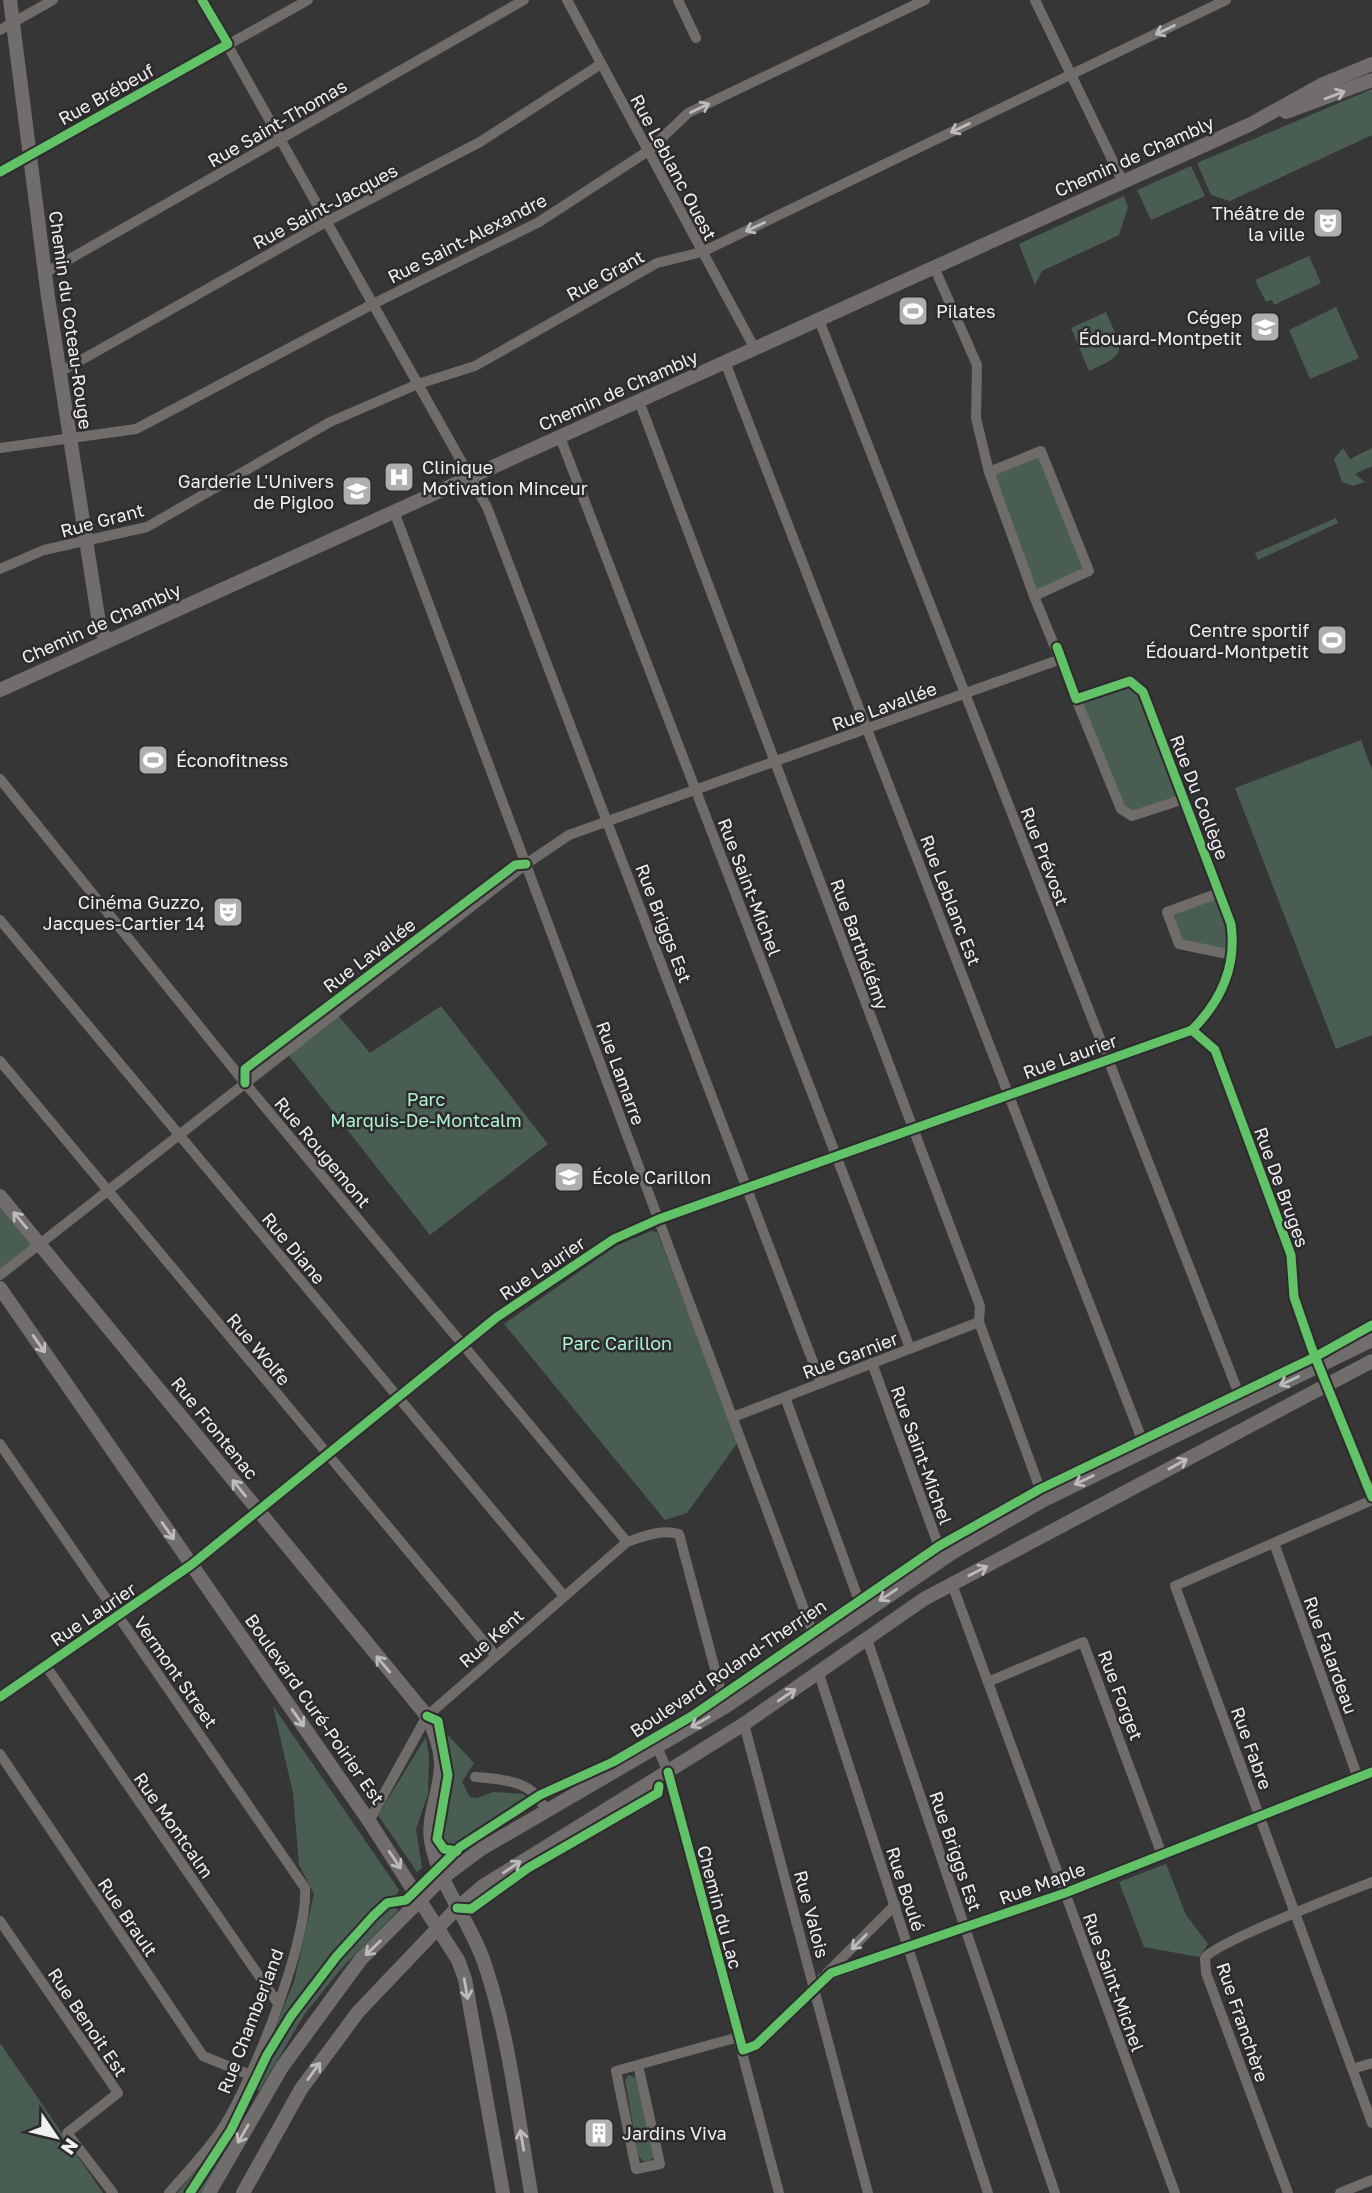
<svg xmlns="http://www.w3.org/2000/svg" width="1372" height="2193" viewBox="0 0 1372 2193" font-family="'Golos Text',sans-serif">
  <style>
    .green { fill: #495d53 }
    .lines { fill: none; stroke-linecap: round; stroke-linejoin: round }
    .street { stroke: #706c6a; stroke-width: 10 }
    .secondary { stroke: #726d6d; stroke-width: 14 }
    .cycleway-casing { stroke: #2d2b2e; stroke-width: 13 }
    .cycleway { stroke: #61c268; stroke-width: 9 }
    .oneway { stroke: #bdbbbb }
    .oneway2 { stroke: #bebbbc }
    .labels { text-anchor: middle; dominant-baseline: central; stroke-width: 5; stroke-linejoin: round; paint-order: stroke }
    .street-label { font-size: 18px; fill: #f0eff1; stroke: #2d2b2e }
    .poi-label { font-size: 18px; fill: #f0eff1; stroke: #2d2b2e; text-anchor: end }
    .park-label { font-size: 18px; fill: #adf3ce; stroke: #2d2b2e }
  </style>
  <rect width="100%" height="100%" fill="#373637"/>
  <g class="green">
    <path d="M1372,89v46l-142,66 -19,-6 -14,-32z"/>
    <path d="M1191,166l14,30 -54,24 -14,-30z"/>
    <path d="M1124,196l4,11 -9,28 -77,36 -7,14 -16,-41z"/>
    <path d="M1309,256l12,27 -47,22 -2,-5 -6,2 -11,-22z"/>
    <path d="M1336,307l23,51 -49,21 -21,-49z"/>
    <path d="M1106,312c16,38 25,41 -17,59l-18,-43z"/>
    <path d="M1343,448l7,11 22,-11v18l-17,8 10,8 -12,4 -11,-4 -8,-23z"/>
    <path d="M1041,451l48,120 -55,25 -45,-124z"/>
    <path d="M1336,518l2,5 -80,37 -3,-7z"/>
    <path d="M1130,681l8,4 46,114 -58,16 -50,-116z"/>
    <path d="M1361,740l11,30v265l-36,14 -101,-261z"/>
    <path d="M1219,893l12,31 2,31 -54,-11 -12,-32z"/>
    <path d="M441,1006l107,138 -118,91 -144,-183 50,-39 34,40z"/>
    <path d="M0,1196l40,47 -40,32z"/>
    <path d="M651,1231l6,1 81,210 -51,71 -22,7 -161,-196 112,-78z"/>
    <path d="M273,1706l126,184 -5,11 4,10 -58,59 -36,45 -45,76 -9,-4 44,-105 20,-88 -15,-29 -6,-72z"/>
    <path d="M445,1732l29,31 -12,19 8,15 7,1 16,-6 31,2 3,7 -73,47 -12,-6 -3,-6 11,-55z"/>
    <path d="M426,1737l3,20 -1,37 -12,35 6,39 -5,4 -39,-57z"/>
    <path d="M1166,1864l20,51 22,29 -9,13 -55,-10 -25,-65z"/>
    <path d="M0,2043l103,150h-103z"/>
    <path d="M629,2075l7,3 19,78 -6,6 -6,-1 -5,-6 -13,-75z"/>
    <path d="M211,2153l10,5 -19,35h-25z"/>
  </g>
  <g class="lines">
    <g class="street">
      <path d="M202,0l285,507 334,876"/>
      <path d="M567,0l188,349"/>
      <path d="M678,0l18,38"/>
      <path d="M1035,0l88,182"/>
      <path d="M0,30l53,-30"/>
      <path d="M0,172l308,-172"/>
      <path d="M934,267l43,98 -1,53 13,54 45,124 87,213 11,7 52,-17"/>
      <path d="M45,273l479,-273"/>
      <path d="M819,320l423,1082"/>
      <path d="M725,362l421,1088"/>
      <path d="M60,372l266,-150 154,-80 121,-78"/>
      <path d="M639,401l341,905 -1,16 65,178"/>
      <path d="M560,437l350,911"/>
      <path d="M0,448l136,-19 237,-125 166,-82 109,-71 40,-38 237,-113"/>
      <path d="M989,472l52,-21 48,120 -55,25"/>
      <path d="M395,514l422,1130"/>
      <path d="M0,569l44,-19 103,-23 183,-105 88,-38 57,-18 182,-103 45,-11 524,-252"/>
      <path d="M0,779l245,304 382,459"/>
      <path d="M1219,893l-52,19 12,32 54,11"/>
      <path d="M0,920l564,676"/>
      <path d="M1192,1030l23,20 76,205 3,42 18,52 60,148"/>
      <path d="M0,1061l495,594"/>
      <path d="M0,1275l526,-411 43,-29 492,-176"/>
      <path d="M872,1363l71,195"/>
      <path d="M785,1397l78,215"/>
      <path d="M733,1417l246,-95"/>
      <path d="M0,1444l305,444c3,53 -52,192 -81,238 -15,24 -36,45 -55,67"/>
      <path d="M1372,1500l-197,86 197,537"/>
      <path d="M1274,1543l84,235"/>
      <path d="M952,1584l223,609"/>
      <path d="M867,1639l188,554"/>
      <path d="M46,1666l231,336"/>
      <path d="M819,1674l169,519"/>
      <path d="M990,1681l93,-39 79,213"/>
      <path d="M0,1697l191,-132 306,-248 117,-78 45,-20 533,-189c30,-30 45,-64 39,-106l-88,-232 -13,-11 -54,18"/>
      <path d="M744,1724l124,469"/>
      <path d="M657,1747l11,25 111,421"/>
      <path d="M0,1754l203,302 47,19"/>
      <path d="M475,1777c28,2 60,4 70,33"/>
      <path d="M369,1821l58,-105 200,-174c18,-6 34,-13 52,-8l46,173"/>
      <path d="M0,1921l118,172 -51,40 46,60"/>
      <path d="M827,1973l68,-68"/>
      <path d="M822,1978l243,-85 307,-121"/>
      <path d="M743,2050l13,-5 61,-61"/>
      <path d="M638,2065l22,99 -24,5 -20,-98 97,-27 26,-7"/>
      <path d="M1352,2069l20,-6"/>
      <path d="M1288,2193l-82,-220 -1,-15c9,-15 142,-66 167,-76"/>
      <path d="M1340,2193l32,-13"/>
    </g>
    <g class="secondary">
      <path d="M10,0l38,297 51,326 7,19"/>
      <path d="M1286,112l86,-32"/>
      <path d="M0,690l1251,-566 70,-39 51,-21"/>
      <path d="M0,1196l427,520c7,15 13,29 14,46 1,28 -16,56 -9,84 10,45 41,79 54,122 24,73 32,150 45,225"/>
      <path d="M0,1288l369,533 89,139 7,19 38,214"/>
      <path d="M209,2193l73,-126 79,-108 80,-80 40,-30 244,-142 230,-156 89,-51 328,-160"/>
      <path d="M243,2193l58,-104 57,-77 99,-104 26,-22 261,-162 180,-125 448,-238"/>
    </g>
    <g class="cycleway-casing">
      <g id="cycleway">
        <path d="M0,172l228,-128 -26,-44"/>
        <path d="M1192,1030l23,20 76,205 3,42 18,52 60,148"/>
        <path d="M245,1083v-14l270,-204 11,-1"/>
        <path d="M0,1697l191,-132 306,-248 117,-78 45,-20 533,-189c30,-30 45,-64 39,-106l-88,-232 -13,-11 -54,18 -19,-52"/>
        <path d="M427,1716l11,5 10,54 -11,64 7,10 13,2"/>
        <path d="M668,1772l75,278 13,-5 75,-72 234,-80 307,-121"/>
        <path d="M457,1908l14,1 57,-41 130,-75 1,-7"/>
        <path d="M190,2193l41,-63 36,-75 24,-39 45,-59 38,-42 13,-12 19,-3 54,-53 80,-52 73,-33 79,-46 247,-170 101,-57 275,-132 57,-32"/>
      </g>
    </g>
    <use href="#cycleway" class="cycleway"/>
  </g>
  <defs><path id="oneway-shaft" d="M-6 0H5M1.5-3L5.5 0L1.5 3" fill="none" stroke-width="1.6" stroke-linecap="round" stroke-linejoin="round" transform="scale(1.75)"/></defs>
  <g class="oneway">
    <use href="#oneway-shaft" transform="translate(1165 30) rotate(154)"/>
    <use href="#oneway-shaft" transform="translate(700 108) rotate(-26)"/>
    <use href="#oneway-shaft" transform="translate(960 128) rotate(154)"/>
    <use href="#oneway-shaft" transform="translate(755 227) rotate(154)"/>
    <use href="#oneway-shaft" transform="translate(859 1942) rotate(135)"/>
  </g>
  <g class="oneway2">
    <use href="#oneway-shaft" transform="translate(1335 95) rotate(-21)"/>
    <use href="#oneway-shaft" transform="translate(20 1220) rotate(-130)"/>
    <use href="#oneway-shaft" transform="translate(39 1344) rotate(55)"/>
    <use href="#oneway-shaft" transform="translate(1289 1381) rotate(155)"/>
    <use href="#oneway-shaft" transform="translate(1178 1464) rotate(-29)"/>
    <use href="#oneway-shaft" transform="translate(1084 1480) rotate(154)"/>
    <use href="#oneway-shaft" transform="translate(239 1488) rotate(-129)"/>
    <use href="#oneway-shaft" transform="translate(168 1531) rotate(55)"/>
    <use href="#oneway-shaft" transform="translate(978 1571) rotate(-27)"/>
    <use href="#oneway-shaft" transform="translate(888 1595) rotate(146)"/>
    <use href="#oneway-shaft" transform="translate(383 1664) rotate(-130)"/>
    <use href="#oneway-shaft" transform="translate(787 1695) rotate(-34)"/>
    <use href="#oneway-shaft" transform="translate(298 1718) rotate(55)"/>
    <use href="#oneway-shaft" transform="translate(700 1722) rotate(150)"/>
    <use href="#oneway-shaft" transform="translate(395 1860) rotate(56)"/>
    <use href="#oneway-shaft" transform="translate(512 1867) rotate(-34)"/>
    <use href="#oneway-shaft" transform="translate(373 1948) rotate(136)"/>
    <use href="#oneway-shaft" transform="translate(466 1989) rotate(80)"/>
    <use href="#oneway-shaft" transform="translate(314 2071) rotate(-54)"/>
    <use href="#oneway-shaft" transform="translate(243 2134) rotate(120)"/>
    <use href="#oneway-shaft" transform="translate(522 2140) rotate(-100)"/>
  </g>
  <defs>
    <g id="theatre-square" transform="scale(1.575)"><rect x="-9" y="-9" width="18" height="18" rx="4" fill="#afaeb0" stroke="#2d2b2e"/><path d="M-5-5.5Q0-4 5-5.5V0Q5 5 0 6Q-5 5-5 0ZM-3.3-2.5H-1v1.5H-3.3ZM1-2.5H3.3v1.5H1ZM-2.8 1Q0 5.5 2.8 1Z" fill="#fff"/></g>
    <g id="stadium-square" transform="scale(1.575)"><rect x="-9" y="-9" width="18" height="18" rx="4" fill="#afaeb0" stroke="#2d2b2e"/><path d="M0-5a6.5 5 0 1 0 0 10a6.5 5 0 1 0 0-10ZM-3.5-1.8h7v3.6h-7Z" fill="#fff"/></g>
    <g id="university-square" transform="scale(1.575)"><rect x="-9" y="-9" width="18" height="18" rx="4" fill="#afaeb0" stroke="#2d2b2e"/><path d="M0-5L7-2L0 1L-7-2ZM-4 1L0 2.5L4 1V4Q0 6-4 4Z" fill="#fff"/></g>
    <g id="hospital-square" transform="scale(1.575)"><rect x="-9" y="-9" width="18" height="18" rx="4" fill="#afaeb0" stroke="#2d2b2e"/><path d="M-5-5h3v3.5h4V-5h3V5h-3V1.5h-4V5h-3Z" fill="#fff"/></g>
    <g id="school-square" transform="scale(1.575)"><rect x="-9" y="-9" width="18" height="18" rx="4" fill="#afaeb0" stroke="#2d2b2e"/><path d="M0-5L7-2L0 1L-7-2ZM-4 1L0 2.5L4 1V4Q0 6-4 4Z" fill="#fff"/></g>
    <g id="building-square" transform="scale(1.575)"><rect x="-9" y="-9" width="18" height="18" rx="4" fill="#afaeb0" stroke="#2d2b2e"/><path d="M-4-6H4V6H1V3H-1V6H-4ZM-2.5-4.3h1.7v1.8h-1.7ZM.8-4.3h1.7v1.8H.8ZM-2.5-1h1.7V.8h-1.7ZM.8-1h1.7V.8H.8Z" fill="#fff"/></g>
  </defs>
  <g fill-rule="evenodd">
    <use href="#theatre-square" x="1328" y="223"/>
    <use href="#stadium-square" x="913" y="311"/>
    <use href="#university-square" x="1265" y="327"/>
    <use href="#hospital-square" x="399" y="477"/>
    <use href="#school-square" x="357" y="491"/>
    <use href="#stadium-square" x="1332" y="640"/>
    <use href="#stadium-square" x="153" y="760"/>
    <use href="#theatre-square" x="228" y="912"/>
    <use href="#school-square" x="569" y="1177"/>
    <use href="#building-square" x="599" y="2133"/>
  </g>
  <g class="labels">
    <g class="street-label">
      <text transform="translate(106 94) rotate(-29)">Rue Brébeuf</text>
      <text transform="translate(277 123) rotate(-30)">Rue Saint-Thomas</text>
      <text transform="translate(1134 156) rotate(-24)">Chemin de Chambly</text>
      <text transform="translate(674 167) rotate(62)">Rue Leblanc Ouest</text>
      <text transform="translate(325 206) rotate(-28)">Rue Saint-Jacques</text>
      <text transform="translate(467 238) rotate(-27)">Rue Saint-Alexandre</text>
      <text transform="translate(605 275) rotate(-29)">Rue Grant</text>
      <text transform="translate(71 320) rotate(82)">Chemin du Coteau-Rouge</text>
      <text transform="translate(618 390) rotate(-24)">Chemin de Chambly</text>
      <text transform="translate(102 520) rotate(-15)">Rue Grant</text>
      <text transform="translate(101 623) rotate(-24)">Chemin de Chambly</text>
      <text transform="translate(884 706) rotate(-20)">Rue Lavallée</text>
      <text transform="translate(1200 797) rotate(69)">Rue Du Collège</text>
      <text transform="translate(1045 856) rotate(69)">Rue Prévost</text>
      <text transform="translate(750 887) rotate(69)">Rue Saint-Michel</text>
      <text transform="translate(951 900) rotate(69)">Rue Leblanc Est</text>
      <text transform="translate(664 923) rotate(69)">Rue Briggs Est</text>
      <text transform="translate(860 944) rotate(70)">Rue Barthélémy</text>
      <text transform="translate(369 955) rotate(-37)">Rue Lavallée</text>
      <text transform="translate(1070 1056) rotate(-20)">Rue Laurier</text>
      <text transform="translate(621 1073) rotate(70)">Rue Lamarre</text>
      <text transform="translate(323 1152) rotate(50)">Rue Rougemont</text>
      <text transform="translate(1282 1187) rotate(70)">Rue De Bruges</text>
      <text transform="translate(294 1248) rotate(50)">Rue Diane</text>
      <text transform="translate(542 1268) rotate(-34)">Rue Laurier</text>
      <text transform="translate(259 1349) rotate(50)">Rue Wolfe</text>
      <text transform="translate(850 1355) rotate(-21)">Rue Garnier</text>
      <text transform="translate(215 1428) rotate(51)">Rue Frontenac</text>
      <text transform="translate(922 1455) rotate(70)">Rue Saint-Michel</text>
      <text transform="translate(93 1614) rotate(-34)">Rue Laurier</text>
      <text transform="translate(491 1638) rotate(-41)">Rue Kent</text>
      <text transform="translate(1331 1655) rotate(70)">Rue Falardeau</text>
      <text transform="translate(728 1668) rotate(-34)">Boulevard Roland-Therrien</text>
      <text transform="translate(176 1672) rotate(55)">Vermont Street</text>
      <text transform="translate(1121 1695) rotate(69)">Rue Forget</text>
      <text transform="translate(315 1709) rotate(55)">Boulevard Curé-Poirier Est</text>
      <text transform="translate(1252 1748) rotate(70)">Rue Fabre</text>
      <text transform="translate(174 1825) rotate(55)">Rue Montcalm</text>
      <text transform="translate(956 1851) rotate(71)">Rue Briggs Est</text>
      <text transform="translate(1042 1883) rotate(-20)">Rue Maple</text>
      <text transform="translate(906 1889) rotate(72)">Rue Boulé</text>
      <text transform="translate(720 1907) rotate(75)">Chemin du Lac</text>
      <text transform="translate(812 1914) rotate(75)">Rue Valois</text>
      <text transform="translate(128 1917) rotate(56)">Rue Brault</text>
      <text transform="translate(1114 1982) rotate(70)">Rue Saint-Michel</text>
      <text transform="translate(250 2021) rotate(-69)">Rue Chamberland</text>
      <text transform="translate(88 2022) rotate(56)">Rue Benoit Est</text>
      <text transform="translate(1243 2022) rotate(71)">Rue Franchère</text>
    </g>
    <g class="poi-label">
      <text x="1305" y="213">Théâtre de<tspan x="1305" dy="21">la ville</tspan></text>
      <text x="936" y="311" text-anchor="start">Pilates</text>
      <text x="1242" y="317">Cégep<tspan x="1242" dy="21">Édouard-Montpetit</tspan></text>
      <text x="422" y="467" text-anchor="start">Clinique<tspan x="422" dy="21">Motivation Minceur</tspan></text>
      <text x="334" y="481">Garderie L'Univers<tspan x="334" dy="21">de Pigloo</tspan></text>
      <text x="1309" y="630">Centre sportif<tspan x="1309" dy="21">Édouard-Montpetit</tspan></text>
      <text x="176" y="760" text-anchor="start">Éconofitness</text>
      <text x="205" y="902">Cinéma Guzzo,<tspan x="205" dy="21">Jacques-Cartier 14</tspan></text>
      <text x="592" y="1177" text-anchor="start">École Carillon</text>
      <text x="622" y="2133" text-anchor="start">Jardins Viva</text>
    </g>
    <g class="park-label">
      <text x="426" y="1099">Parc<tspan x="426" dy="21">Marquis-De-Montcalm</tspan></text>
      <text x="617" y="1343">Parc Carillon</text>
    </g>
  </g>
  <g transform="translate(56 2137) rotate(125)" stroke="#2d2b2e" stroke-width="5" paint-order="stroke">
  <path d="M0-5L12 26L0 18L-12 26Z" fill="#f0eff1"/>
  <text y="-10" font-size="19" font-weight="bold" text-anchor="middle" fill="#f0eff1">N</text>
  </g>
</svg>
